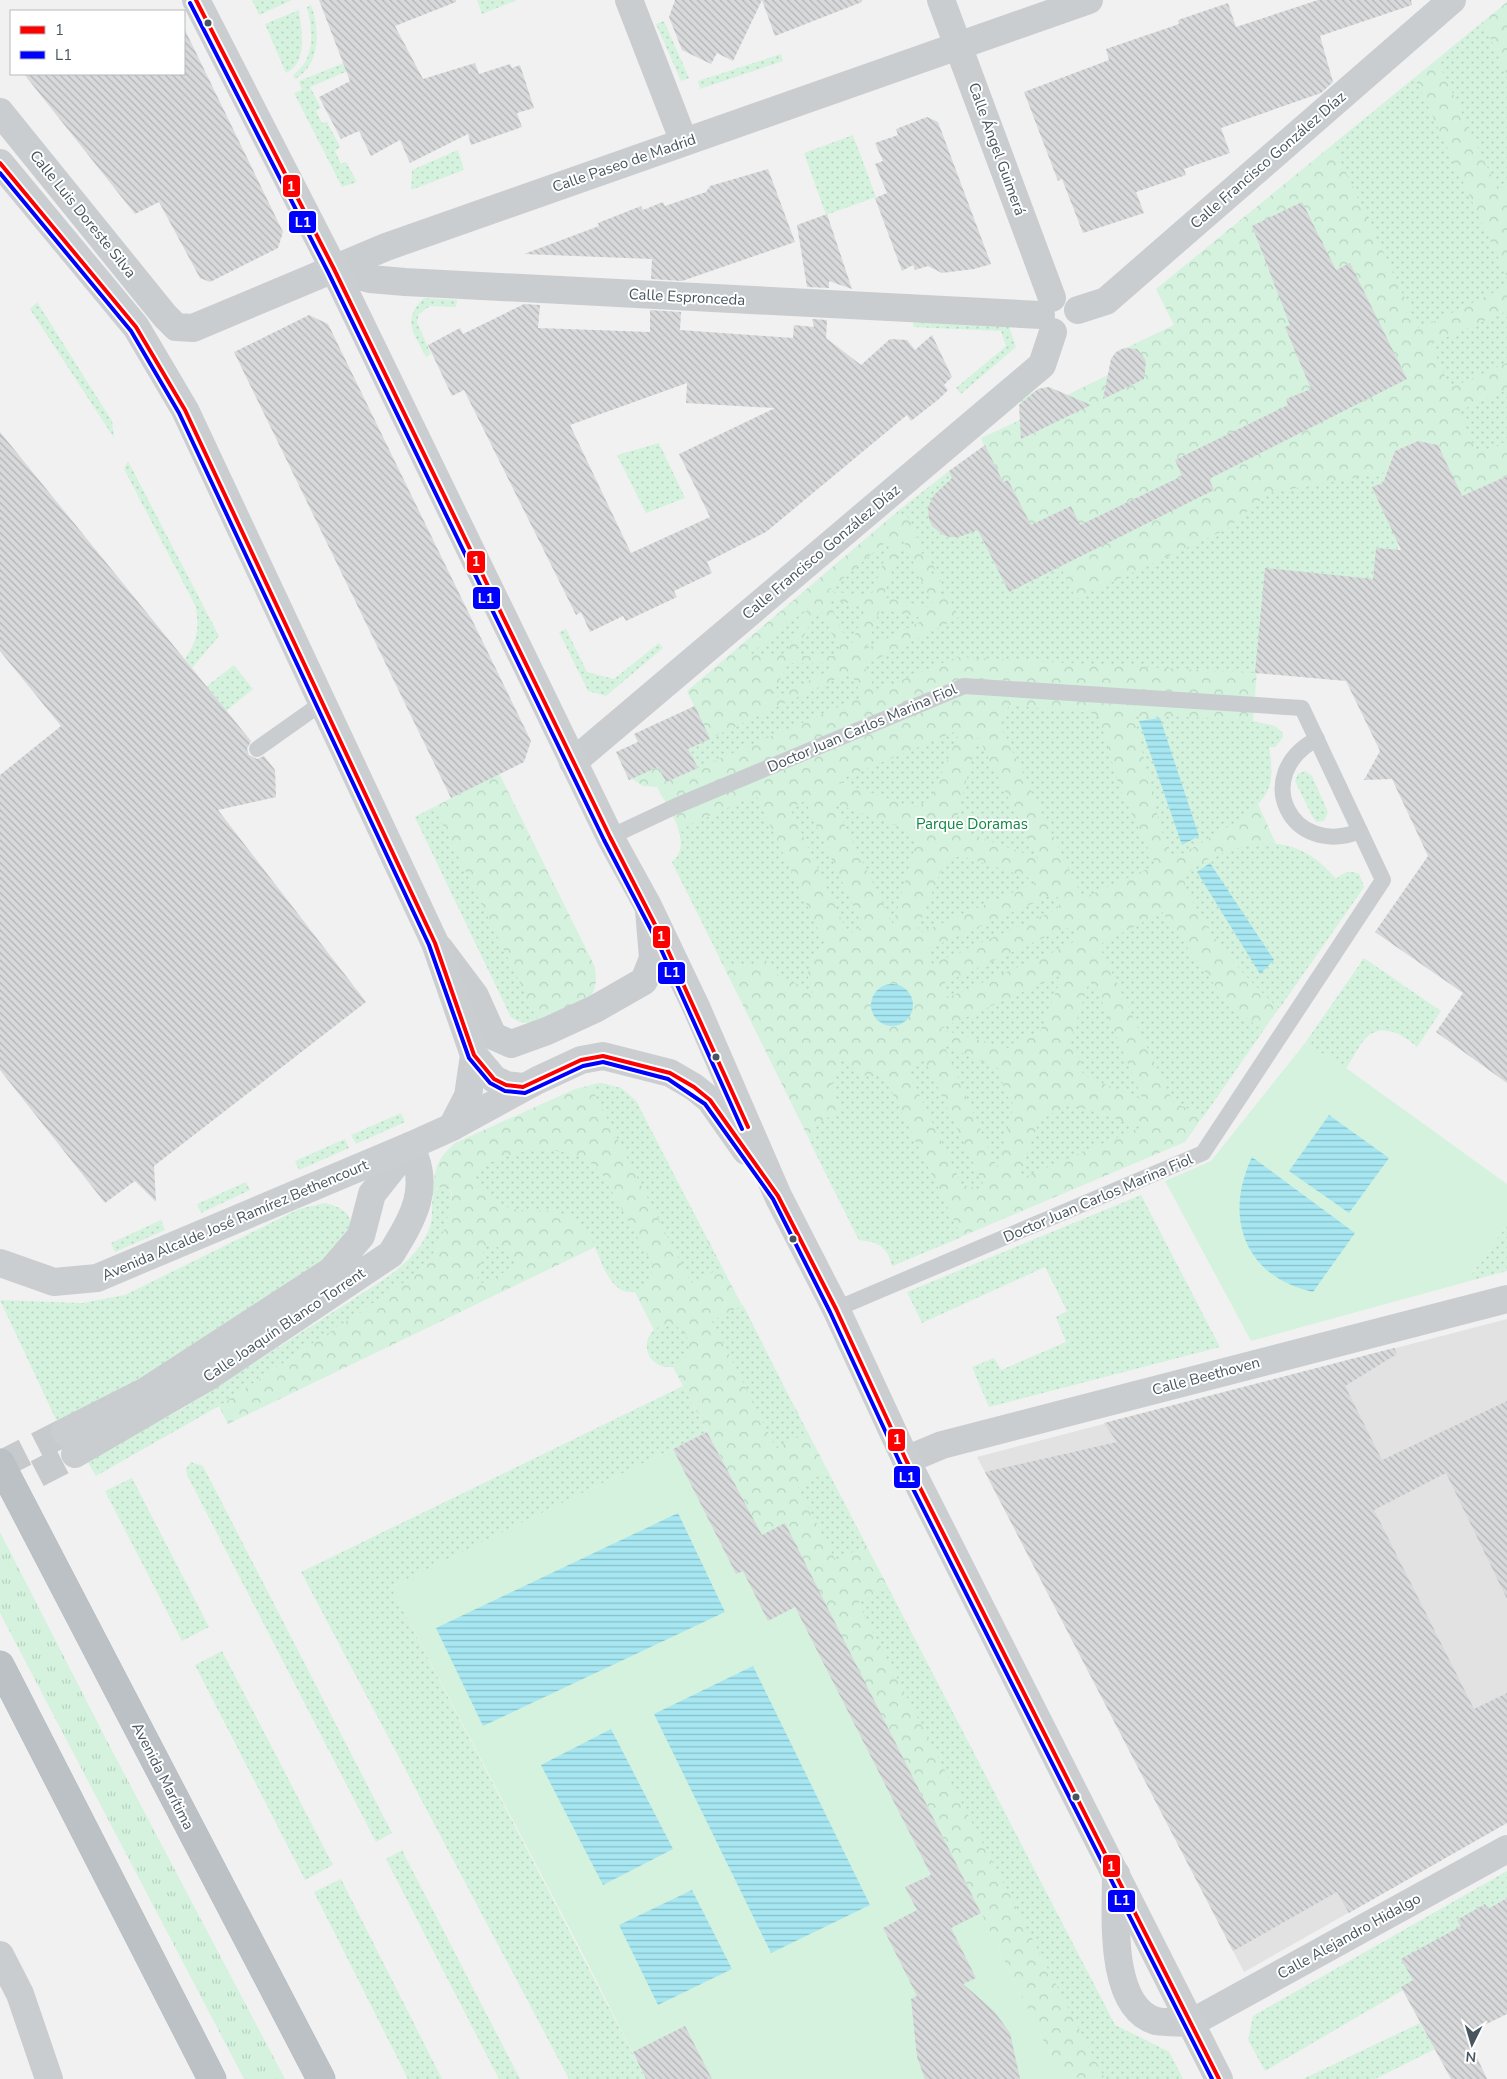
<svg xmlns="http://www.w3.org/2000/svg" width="1507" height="2079" viewBox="0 0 1507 2079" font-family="'Nunito Sans',sans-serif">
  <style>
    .education { fill: #e3e2e3 }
    .grass { fill: url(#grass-tufts) }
    .forest { fill: url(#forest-crowns) }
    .garden { fill: url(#garden-dots) }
    .pitch { fill: #d4f2de }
    .water { fill: url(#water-rules) }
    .building { fill: url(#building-back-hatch); fill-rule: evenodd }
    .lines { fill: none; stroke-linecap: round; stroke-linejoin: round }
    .street-tunnel { stroke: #c7cacc; stroke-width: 28; stroke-dasharray: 28 14; stroke-linecap: butt }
    .highway-casing { stroke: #b6bcc1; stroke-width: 29 }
    .lane { stroke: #cacdd0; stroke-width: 16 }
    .street { stroke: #cacdd0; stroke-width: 28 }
    .secondary { stroke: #cbced1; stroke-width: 28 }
    .highway { stroke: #bcc1c6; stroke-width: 28 }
    .bus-1-casing { stroke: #fff; stroke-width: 8 }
    .bus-2-casing { stroke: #fff; stroke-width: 8 }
    .bus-1 { stroke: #f00; stroke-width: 4 }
    .bus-2 { stroke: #00f; stroke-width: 4 }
    .bus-dot { fill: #47555f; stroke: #fff; stroke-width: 2 }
    .labels { text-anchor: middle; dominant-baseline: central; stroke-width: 4; stroke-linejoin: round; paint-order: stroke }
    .street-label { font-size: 15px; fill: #47555f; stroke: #fff }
    .park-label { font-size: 15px; fill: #118744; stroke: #fff }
    .line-badge { stroke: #fff; stroke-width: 2 }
    .badge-label { font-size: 14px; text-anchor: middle; font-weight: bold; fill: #fff }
  </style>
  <defs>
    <pattern id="grass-tufts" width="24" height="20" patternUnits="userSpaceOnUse" patternTransform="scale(1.25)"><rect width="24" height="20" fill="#d4f2de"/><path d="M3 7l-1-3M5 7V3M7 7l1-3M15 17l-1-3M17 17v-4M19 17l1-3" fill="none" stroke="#b7d2c1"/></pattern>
    <pattern id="forest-crowns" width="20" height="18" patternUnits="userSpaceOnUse" patternTransform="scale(1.25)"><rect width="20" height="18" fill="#d4f2de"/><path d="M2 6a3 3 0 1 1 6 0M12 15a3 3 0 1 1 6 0" fill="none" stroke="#b7d2c1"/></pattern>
    <pattern id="garden-dots" width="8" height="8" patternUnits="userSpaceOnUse" patternTransform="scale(1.25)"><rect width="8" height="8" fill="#d4f2de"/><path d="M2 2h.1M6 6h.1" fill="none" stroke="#b7d2c1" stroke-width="1.8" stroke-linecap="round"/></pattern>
    <pattern id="water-rules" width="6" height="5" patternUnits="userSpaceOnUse" patternTransform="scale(1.25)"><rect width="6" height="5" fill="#a7e7f2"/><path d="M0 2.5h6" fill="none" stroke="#8abec7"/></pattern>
    <pattern id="building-back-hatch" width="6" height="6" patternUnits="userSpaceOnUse" patternTransform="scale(1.25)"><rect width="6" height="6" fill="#d8d9da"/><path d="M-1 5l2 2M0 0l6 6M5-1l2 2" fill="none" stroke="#b1b3b4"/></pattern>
  </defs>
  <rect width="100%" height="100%" fill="#f2f1f1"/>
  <path class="education" d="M1507,1319v504l-263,149 -267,-515z"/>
  <path class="grass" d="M0,1532l106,207 179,340h-41l-244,-466z"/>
  <g class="forest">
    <path d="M1507,2v474l-63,28 8,-29 -14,-30 -20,-4 -23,10 -8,21 4,7 -18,8 25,63 -22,-2 -3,31 -108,-10 -12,152 22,5 7,6 1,5 -8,10h-6c3,20 4,41 -11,57l18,40c25,3 44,16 60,35 8,-7 13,-9 23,-5l5,13 -179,255 -293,124c-4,-19 -14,-25 -33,-26l-187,-378c23,-19 -5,-55 -15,-75l-14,-1 -11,-7 -3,1 -13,-28 22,-10 -4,-8 60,-28 -7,-15 211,-180 86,-65 -3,-8 48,-22 -10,-15 10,-9 2,1 10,-5 9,-1 13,10 49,-24 -1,-14 9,-10 8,-2 46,-22 -18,-36z"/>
    <path d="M499,773l96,194c1,9 2,19 -3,27 -8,14 -50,30 -66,29 -6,0 -10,-3 -15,-6l-96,-200z"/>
    <path d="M600,1083l21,5 15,13 479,924 54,27 14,27h-121l-81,-166 -196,-389 -23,11 -89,-168c-22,2 -35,-21 -19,-37l-19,-38c-26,-1 -31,-25 -40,-45l-367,177 -9,-18 199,-133c17,-19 26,-38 31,-63 1,-7 4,-13 2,-20l-14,-2 -4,9c1,-25 2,-37 22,-54l120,-54z"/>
  </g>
  <g class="garden">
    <path d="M252,0h40l-33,15z"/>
    <path d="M477,0h40l-35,14z"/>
    <path d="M311,5c9,24 10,60 -16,74l-2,-4c23,-16 20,-44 14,-68z"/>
    <path d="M299,10c2,20 10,52 -13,63l-21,-49z"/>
    <path d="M664,21l25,57 -8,3 -25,-57z"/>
    <path d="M1483,22l24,53v111l-9,4 -61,-130z"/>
    <path d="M401,40l3,7 -94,40 11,21 -5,3 6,12 5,-1 13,25 -5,4 6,13 5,-2 11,20 -15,5 -48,-94 8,-3 -3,-9z"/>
    <path d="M781,54l2,7 -83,28 -2,-8z"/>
    <path d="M1415,78l92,199v9l-88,43 -86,-184z"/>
    <path d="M853,135l23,62 -50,18 -22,-62z"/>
    <path d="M458,150l6,20 -53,20 1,-20z"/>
    <path d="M424,298l33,2 -1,7 -26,-1 -11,8 -2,8 14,32 -5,3c-12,-24 -25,-37 -2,-59z"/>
    <path d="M37,302l75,119 2,17 -84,-129z"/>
    <path d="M1507,311v52l-57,25 -19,-44z"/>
    <path d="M914,319l94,4 8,24 -55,47 -5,-6 50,-42 -5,-15 -88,-4z"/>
    <path d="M1507,390v51l-30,13 -18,-43z"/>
    <path d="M659,443l26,55 -39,15 -29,-58z"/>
    <path d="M128,461l91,175 -27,32 -7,-9c13,-20 14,-29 11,-52l-72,-138z"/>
    <path d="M949,471l7,15c-4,1 -10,1 -15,3 -27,11 -9,58 18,47 6,-2 12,-7 17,-10l33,66 51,-26 16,33 151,-70 42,-36 118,-21 4,7 -18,8 24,53 1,10 -22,-2 -3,31 -108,-10 -10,104 -298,-16 -81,34 -12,-25 95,-49 -12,-23 -6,2 -2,-5 5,-3 -7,-14 -4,2 -2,-4 4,-3 -7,-13 -4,2 -3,-5 4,-2 -7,-14 -3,2 -3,-4 4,-3 -11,-19 -3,3 -4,-5z"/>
    <path d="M893,536l-22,60 -43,-5z"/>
    <path d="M903,540l31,68 -51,-11z"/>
    <path d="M828,600l38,6 -16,42z"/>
    <path d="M819,607l24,49h-50z"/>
    <path d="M808,608l-22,46h-36z"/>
    <path d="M880,609l46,10 -60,30z"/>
    <path d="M566,629l21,43 27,7 45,-36 4,5 -57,48 -18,-5 -29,-59z"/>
    <path d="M789,663l53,1 -74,37z"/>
    <path d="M234,665l19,24 -27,22 -19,-25z"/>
    <path d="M851,672l11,25 -164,71 -10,-19z"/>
    <path d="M1009,705l83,8 7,4 21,72 36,76 -73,33 -83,-172z"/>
    <path d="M1134,716c31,1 129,-1 148,16l1,5 -8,10h-6c2,14 5,32 -2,45 -12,24 -70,53 -94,67l-13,-33z"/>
    <path d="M961,729l-29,67 -14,11 -8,-1 -73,-25z"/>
    <path d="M978,737l60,121 -69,-24 -12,-14 1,-8z"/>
    <path d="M1305,771l7,5 16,36 -4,9 -7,1 -5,-6 -17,-35 3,-7z"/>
    <path d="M756,795l69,149c-13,14 -24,29 -12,48l-5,2 -5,-7 -27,-13 -11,-15c-16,9 -26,10 -43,3l-50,-100c11,-9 12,-20 6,-32z"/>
    <path d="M805,801l58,126 -15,7 -58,-126z"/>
    <path d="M834,803l69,25 11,13v9l-21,74z"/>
    <path d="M434,807l105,215h-18l-10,-5 -96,-200z"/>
    <path d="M1276,844c25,2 44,16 60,35 8,-7 13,-9 23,-5l5,13 -85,122c-34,-33 -65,-64 -86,-107 -2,-5 -8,-12 -8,-17 -3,-22 52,-38 68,-40 7,-2 16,-1 23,-1z"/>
    <path d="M956,857h9l74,24 -124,54 27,-67z"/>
    <path d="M1054,894l6,6v4l-4,6 -124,54 -6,-14z"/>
    <path d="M1162,912l54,75 17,20 30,24 -59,85 -31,-14 -74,-157z"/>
    <path d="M1065,928h5l5,5 1,5 -5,6 -124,54 -5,-14z"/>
    <path d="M1364,958l77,53 -24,36c-13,-12 -35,-25 -51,-9 -8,8 -13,21 -20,30l-41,-25z"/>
    <path d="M1063,974l-23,58 -21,6 -11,10 -68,-19z"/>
    <path d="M1091,975l52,125 -60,-25 -2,-14 -11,-18z"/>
    <path d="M944,1045l56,24 4,23 10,13 -17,63z"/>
    <path d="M843,1056c9,16 22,25 40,18l79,163 -70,29c-4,-19 -14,-25 -33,-26l-49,-98 7,-18 24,-15 -10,-23 9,-18 -3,-9z"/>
    <path d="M924,1058l60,128 -6,3 -16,-4 -52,-110 1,-8z"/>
    <path d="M600,1083l21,5 15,13 85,167 -30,15 -101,-198z"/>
    <path d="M1070,1104l71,23 -123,53 23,-65 13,-2z"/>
    <path d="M401,1113l4,9 -49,22 -5,-9z"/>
    <path d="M345,1139l4,9 -50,22 -4,-9z"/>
    <path d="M539,1149c23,2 46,5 62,23l51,91c0,10 0,21 -11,26 -31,15 -39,-32 -50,-50 -5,-9 -16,-19 -25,-24 -17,-8 -36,-2 -53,-6 -13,-3 -25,-15 -36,-23l-2,-11c9,-14 47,-24 64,-26z"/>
    <path d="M246,1182l4,8 -49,23 -4,-9z"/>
    <path d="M441,1187h8c4,8 2,15 0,23 -5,26 -14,44 -31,63l-199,133 -123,70 -9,-15 100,-55 202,-130c19,-15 35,-29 42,-53 3,-11 -3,-31 10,-36z"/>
    <path d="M1141,1195l79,152 -231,60 -17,-40 22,-9 7,12 65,-28 -10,-25 11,-6 -22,-44 -123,56 -15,-31z"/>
    <path d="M325,1203c31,8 29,19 17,45l-181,123 -102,55 -59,-126 82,3 43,-8 174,-86z"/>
    <path d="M161,1220l4,10 -50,22 -4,-9z"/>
    <path d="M1507,1225v46l-41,11z"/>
    <path d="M488,1245c9,0 30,11 31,20l-39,19 -3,-3 7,-32z"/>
    <path d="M743,1305l64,128 -31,15 -64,-127z"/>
    <circle cx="668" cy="1346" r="21"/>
    <path d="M683,1386l24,46 -316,155 255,492h-77l-268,-507z"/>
    <path d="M191,1462l12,4 189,367 -16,9 -189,-367 -1,-6z"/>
    <path d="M828,1472l38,73 -30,16 -38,-74z"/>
    <path d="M132,1478l77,149 -27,14 -77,-150z"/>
    <path d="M888,1588l227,437 54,27 14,27h-78l-247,-476z"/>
    <path d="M222,1651l111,214 -28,15 -110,-215z"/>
    <path d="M402,1850l118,229h-21l-113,-220z"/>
    <path d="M1507,1871v27l-19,11 -18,32 -21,-8 -47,26 11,21 -12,7 2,3 -138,81 -17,-31 5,-24z"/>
    <path d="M341,1879l101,200h-34l-94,-187z"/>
    <path d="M1420,2023l9,16 8,-4 6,10 -68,34h-72z"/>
  </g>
  <g class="pitch">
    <path d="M1305,1043l41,25 161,116v41l-41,57 -215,59 -86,-160 46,-20z"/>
    <path d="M707,1432l55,103 23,-12 196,390 81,166h-416l-63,-125 -192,-367z"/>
  </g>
  <g class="water">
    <path d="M1160,718l39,118 -17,9 -43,-124z"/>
    <path d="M1210,863l64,97 -14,14 -63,-102z"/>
    <circle cx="892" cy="1005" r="21"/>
    <path d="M1329,1115l60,43 -40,55 -60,-42z"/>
    <path d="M1252,1157l103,76 -42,59c-68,-15 -90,-74 -61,-135z"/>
    <path d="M678,1513l47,99 -242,114 -47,-98z"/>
    <path d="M753,1666l117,239 -99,48 -117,-239z"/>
    <path d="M611,1729l62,120 -70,36 -62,-120z"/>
    <path d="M692,1890l40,79 -74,36 -39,-80z"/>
  </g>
  <g class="building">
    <path d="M319,0h137v2l-61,24 28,53 52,-16 4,11 31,-10 2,4 8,-3 14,43 -17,5 5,14 -51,18 -3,-11 -58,29 -10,-23 -29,16 -12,-25 -18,8 -22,-42 31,-16z"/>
    <path d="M675,0h87l-29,61 -16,-8 -6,11 -29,-14 -13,-33z"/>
    <path d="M762,0h100v2l-87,34z"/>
    <path d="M1318,0h93l1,5 -92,31 13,46 -12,11 -100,35 9,25 -46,16 2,6 -50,17 8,21 -61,20 -21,-54 -4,2 -34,-89 85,-32 -3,-11 73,-25 -1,-4 50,-17 8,24z"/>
    <path d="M184,28l99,204 -5,16 -68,34 -10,-4 -41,-76 -24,12 -111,-140h160z"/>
    <path d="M927,117l11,5 53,142 -17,5 -32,4 -14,-7 -13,4 -2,-5 -11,6 -27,-73 12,-5 -12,-29 8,-3 -8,-18 23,-8 -2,-6z"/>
    <path d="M768,169l27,73 -113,39 -31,-2 1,-20 -128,-5 75,-28 -1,-3 43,-17 2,4 20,-8 2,4 41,-14 4,-6z"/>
    <path d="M1302,202l34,68 14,-7 57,116 -198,100 5,11 -205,102 -31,-62 -19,7h-9l-7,-2 -11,-9 -3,-7 -1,-12 6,-12 18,-17 -3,-7 36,-26 18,37 5,-2 23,45 40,-19 9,19 102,-49 -7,-16 113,-55 -2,-6 25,-10 -26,-62 5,-2 -38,-99z"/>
    <path d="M827,214l25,75 -23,-8v7l-22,-1 -10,-62z"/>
    <path d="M524,304l16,1 -2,23 112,4v-22l31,2 -1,18 113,8 1,-13 20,2 -2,-8 15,1 -1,18 35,27 29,-26 17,1 8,10 17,-15 20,42 -8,8 4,5 -9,9 -28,22 -4,-6 -141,117 -59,30 5,11 -38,18 3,6 -51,24 -3,-5 -33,16 -9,-20 -5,3 -112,-225 -12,6 -24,-51 32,-17 3,6zM687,383l-1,20 89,5 -96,46 31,63 -79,36 -61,-128z"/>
    <path d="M309,315l19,9 203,417 -7,21 -73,36 -217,-446z"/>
    <path d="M1125,348l12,1 5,6 4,6 -2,18 -41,20 8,-40 5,-7z"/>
    <path d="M1049,387l42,18 -70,34 -2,-34 19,-16z"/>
    <path d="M0,432l251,309 -4,8 2,6 8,4 7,-3 11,14 1,27 -58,13 148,192 -212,164 2,36 -21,-21 -30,22 -105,-133v-295l61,-49 -61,-75z"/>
    <path d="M1418,441l20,4 24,51 45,-20v607l-71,-51 27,-39 -88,-61 53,-76 -36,-77 -28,1 16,-29 -34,-70 -91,-8 10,-105 108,11 3,-31 25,2 -29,-63 11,-4 12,-32z"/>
    <path d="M695,706l15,33 -22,10 10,19 -32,14 -8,-15 -29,13 -13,-28 22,-10 -4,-8z"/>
    <path d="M1394,1348l3,6 -52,32 37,74 125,-59v198l-61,-126 -72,37 100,199 33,-16v130l-158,90 -12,-21 -104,59 -248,-479 132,-30 -13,-19z"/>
    <path d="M707,1432l55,103 23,-12 196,390 -30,15 25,50 -13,6 31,27 16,22 10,46h-95l-8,-22 -6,-58 6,-3 -34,-68 34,-18 -12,-23 26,-12 -136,-268 -27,14 -25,-50 -7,3 -63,-125z"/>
    <path d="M1507,1898v116l-41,20 21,45h-36l-50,-92 12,-7 -12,-21 60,-33 -4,-6 28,-16 3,5z"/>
    <path d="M685,2026l27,53h-66l-13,-27z"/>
  </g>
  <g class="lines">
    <g class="street-tunnel">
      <path d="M0,1465l65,-33"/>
      <path d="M0,1493l75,-39"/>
    </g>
    <g class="highway-casing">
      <g id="highway">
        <path d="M0,1463l321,616"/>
        <path d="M0,1665l212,414"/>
      </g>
    </g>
    <g class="lane">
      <path d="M1317,739c-67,35 -27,120 43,92"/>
      <path d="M257,749l65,-46"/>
      <path d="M610,837l66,-31 288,-120 338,22 81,172 -180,273 -367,156"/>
    </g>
    <g class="street">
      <path d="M629,0l55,142"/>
      <path d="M941,0l111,298"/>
      <path d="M0,112l165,204 11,11 17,1 193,-81 703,-247"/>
      <path d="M334,269l36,10 35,3 636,33"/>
      <path d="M1078,310l28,-9 346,-301"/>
      <path d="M573,762l469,-397 11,-33"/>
      <path d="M439,948l36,48 18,40 18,8 36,-13 48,-22 49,-28 9,-23 -4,-48"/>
      <path d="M65,1432l81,-41 185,-120 30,-35 11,-42 38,-48c22,41 3,72 -19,108l-185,124 -131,76"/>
      <path d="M906,1460l36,-15 565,-146"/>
      <path d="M1116,1874c0,39 -8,133 40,147 11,2 24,1 35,2l316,-174"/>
      <path d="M0,1955l20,39 29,85"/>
    </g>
    <g class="secondary">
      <path d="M196,0l138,269 276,568 38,69 49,103 81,187 58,113 70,151 313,619"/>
      <path d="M0,163l136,164 49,83 250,533 39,112 20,24 12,6 17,2"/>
      <path d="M452,1127l16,-31 6,-41"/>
      <path d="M0,1263l54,19 43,-4 313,-132 42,-19 86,-47 43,-20 22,-4 67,17 24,14 16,13 36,51"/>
    </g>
    <use href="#highway" class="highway"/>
    <g class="bus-1-casing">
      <g id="bus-1">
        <path d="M196,0l138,269 276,568 55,107 83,183"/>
        <path d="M0,163l136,164 49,83 250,533 39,112 20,24 12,6 17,2 58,-27 22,-4 67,17 24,14 16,13 68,96 58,113 70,151 313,619"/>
      </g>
    </g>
    <g class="bus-2-casing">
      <g id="bus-2">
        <path d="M190,3l138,269 276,568 56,107 82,182"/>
        <path d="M0,173l131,158 48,82 250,532 40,113 21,25 15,8 20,2 58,-27 20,-4 65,17 37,25 68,95 57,113 70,151 312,616"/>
      </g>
    </g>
    <use href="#bus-1" class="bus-1"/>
    <use href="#bus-2" class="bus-2"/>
  </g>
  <g class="bus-dot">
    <circle cx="208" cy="23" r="4.5"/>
    <circle cx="716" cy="1057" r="4.5"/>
    <circle cx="793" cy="1239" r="4.5"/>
    <circle cx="1076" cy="1797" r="4.5"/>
  </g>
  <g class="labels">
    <g class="street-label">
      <text transform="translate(997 149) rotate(70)">Calle Ángel Guimerá</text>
      <text transform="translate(1268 160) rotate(-41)">Calle Francisco González Díaz</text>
      <text transform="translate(624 163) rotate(-19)">Calle Paseo de Madrid</text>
      <text transform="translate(83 214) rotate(51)">Calle Luis Doreste Silva</text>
      <text transform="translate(687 297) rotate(3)">Calle Espronceda</text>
      <text transform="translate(821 552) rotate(-40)">Calle Francisco González Díaz</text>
      <text transform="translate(862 728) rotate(-23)">Doctor Juan Carlos Marina Fiol</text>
      <text transform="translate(1098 1198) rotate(-23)">Doctor Juan Carlos Marina Fiol</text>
      <text transform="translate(235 1220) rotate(-23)">Avenida Alcalde José Ramírez Bethencourt</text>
      <text transform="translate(284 1325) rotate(-34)">Calle Joaquín Blanco Torrent</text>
      <text transform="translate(1206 1376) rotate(-15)">Calle Beethoven</text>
      <text transform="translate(163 1776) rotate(63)">Avenida Marítima</text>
      <text transform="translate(1349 1936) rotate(-29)">Calle Alejandro Hidalgo</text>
    </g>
    <g class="park-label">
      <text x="972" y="824">Parque Doramas</text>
    </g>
  </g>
  <g class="line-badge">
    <rect x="282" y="174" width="19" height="24" rx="5" fill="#f00"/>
    <rect x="288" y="210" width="29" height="24" rx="5" fill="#00f"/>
    <rect x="466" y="550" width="20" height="24" rx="5" fill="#f00"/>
    <rect x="472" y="586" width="29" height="24" rx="5" fill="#00f"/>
    <rect x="652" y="925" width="19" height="24" rx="5" fill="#f00"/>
    <rect x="657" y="961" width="29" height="24" rx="5" fill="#00f"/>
    <rect x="887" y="1428" width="19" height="24" rx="5" fill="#f00"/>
    <rect x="893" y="1465" width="28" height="24" rx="5" fill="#00f"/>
    <rect x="1102" y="1854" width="19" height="24" rx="5" fill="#f00"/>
    <rect x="1107" y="1889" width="29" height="24" rx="5" fill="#00f"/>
  </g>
  <g class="badge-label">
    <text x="291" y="191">1</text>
    <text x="303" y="227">L1</text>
    <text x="476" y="566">1</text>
    <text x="486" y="603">L1</text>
    <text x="661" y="941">1</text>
    <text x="672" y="977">L1</text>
    <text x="897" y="1444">1</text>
    <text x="907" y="1482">L1</text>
    <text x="1111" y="1871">1</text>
    <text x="1122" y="1905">L1</text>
  </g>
  <rect x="10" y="10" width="175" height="65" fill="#ffffff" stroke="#b5bbbf"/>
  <rect x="20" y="26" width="25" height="8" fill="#ff0000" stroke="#b5bbbf"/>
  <text x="55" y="35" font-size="15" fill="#47555f">1</text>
  <rect x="20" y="51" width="25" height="8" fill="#0000ff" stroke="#b5bbbf"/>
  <text x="55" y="60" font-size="15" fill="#47555f">L1</text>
  <g transform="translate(1472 2044) rotate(185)" stroke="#ffffff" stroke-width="4" paint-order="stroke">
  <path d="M0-4L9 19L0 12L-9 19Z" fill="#47555f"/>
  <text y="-8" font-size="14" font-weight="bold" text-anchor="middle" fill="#47555f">N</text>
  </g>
</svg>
